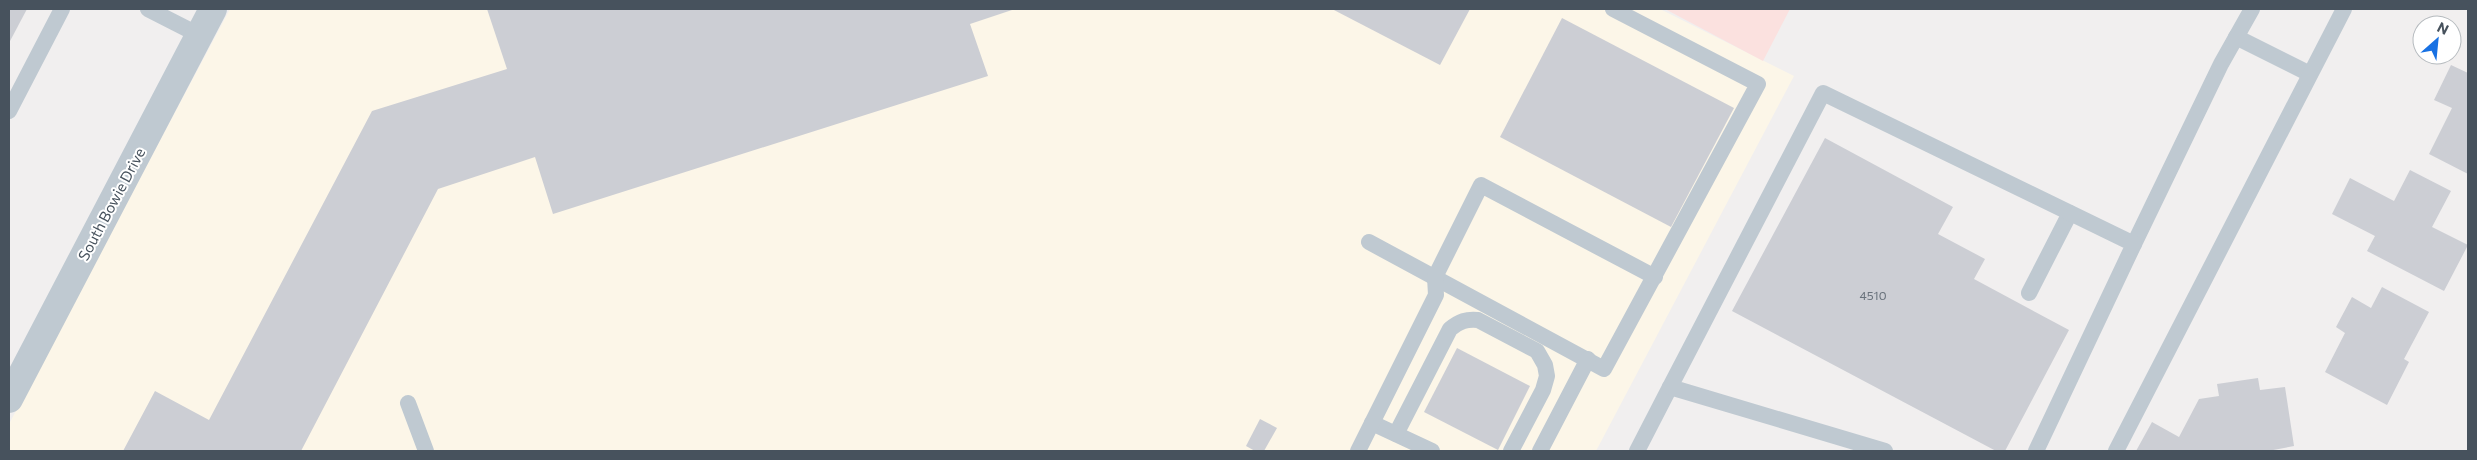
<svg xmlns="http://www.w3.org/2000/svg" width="2477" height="460" viewBox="0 0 2477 460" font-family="Commissioner,sans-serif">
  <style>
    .commercial { fill: #fcf6e8 }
    .medical { fill: #fbe1df }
    .building { fill: #ccced4 }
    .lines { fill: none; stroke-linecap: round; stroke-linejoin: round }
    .lane { stroke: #bfc9d1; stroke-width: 16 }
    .street { stroke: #bfc9d1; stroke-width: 28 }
    .labels { text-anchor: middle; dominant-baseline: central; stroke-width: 4; stroke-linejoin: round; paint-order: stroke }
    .number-label { font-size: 12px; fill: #68717b }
    .street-label { font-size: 15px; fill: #47525d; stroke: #fff }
  </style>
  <rect width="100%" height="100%" fill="#f1efef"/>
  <path class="commercial" d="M230,9h1430l134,67 -198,375h-1587v-27z"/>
  <path class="medical" d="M1665,9h125l-27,52z"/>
  <g class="building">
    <path d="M9,9h18l-18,34z"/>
    <path d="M487,9h528l-45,15 18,52 -435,138 -18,-57 -97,32 -137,262h-178l32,-60 54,29 163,-309 135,-42z"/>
    <path d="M1332,9h138l-30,56z"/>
    <path d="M1562,18l172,90 -63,119 -171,-90z"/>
    <path d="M2451,65l17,8v101l-39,-20 23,-46 -18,-8z"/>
    <path d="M1825,138l128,69 -15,27 47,25 -11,20 95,51 -64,121h-9l-264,-140z"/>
    <path d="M2410,170l41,21 -19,36 36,18 -24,46 -77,-40 8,-15 -43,-22 18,-36 44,23z"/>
    <path d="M2382,287l47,25 -25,47 5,3 -22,43 -62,-33 20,-39 -9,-6 16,-30 19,11z"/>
    <path d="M1457,348l73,38 -32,64 -74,-38z"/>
    <path d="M2258,378l2,12 25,-3 9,59 -26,5h-132l16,-29 27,15 20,-38 20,-3 -2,-12z"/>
    <path d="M1260,419l17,9 -13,23h-9l-9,-5z"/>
  </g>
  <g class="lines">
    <g class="lane">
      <path d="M148,9l51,26"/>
      <path d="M2236,37l74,37"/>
      <path d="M9,111l53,-102"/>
      <path d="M1369,242l235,127 154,-285 -145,-75"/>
      <path d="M2134,244l87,-180 31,-55"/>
      <path d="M2029,293l41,-80"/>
      <path d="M408,403l18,48"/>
      <path d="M1372,423l60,28"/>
      <path d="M1396,434l54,-105c10,-8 16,-10 28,-9l59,31 8,14 2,11 -4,14 -32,61"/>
      <path d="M1358,451l78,-156 -1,-18 46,-92 174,92"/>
      <path d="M1540,451l48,-92"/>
      <path d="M1637,451l33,-64"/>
      <path d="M1885,451l-215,-64 153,-294 311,151 -98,207"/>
      <path d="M2116,451l228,-442"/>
    </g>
    <path class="street" d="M9,399l204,-390"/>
  </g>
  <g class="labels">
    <g class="number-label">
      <text x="1873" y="295">4510</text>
    </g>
    <g class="street-label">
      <text transform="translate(111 204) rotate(-62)">South Bowie Drive</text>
    </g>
  </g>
  <rect width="2477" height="460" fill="none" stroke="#47525d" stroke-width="20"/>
  <g transform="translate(2437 40) rotate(27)"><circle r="24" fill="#ffffff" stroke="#b5babe"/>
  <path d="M0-4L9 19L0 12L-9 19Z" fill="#1871e3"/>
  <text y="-8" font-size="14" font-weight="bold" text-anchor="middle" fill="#47525d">N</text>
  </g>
</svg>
